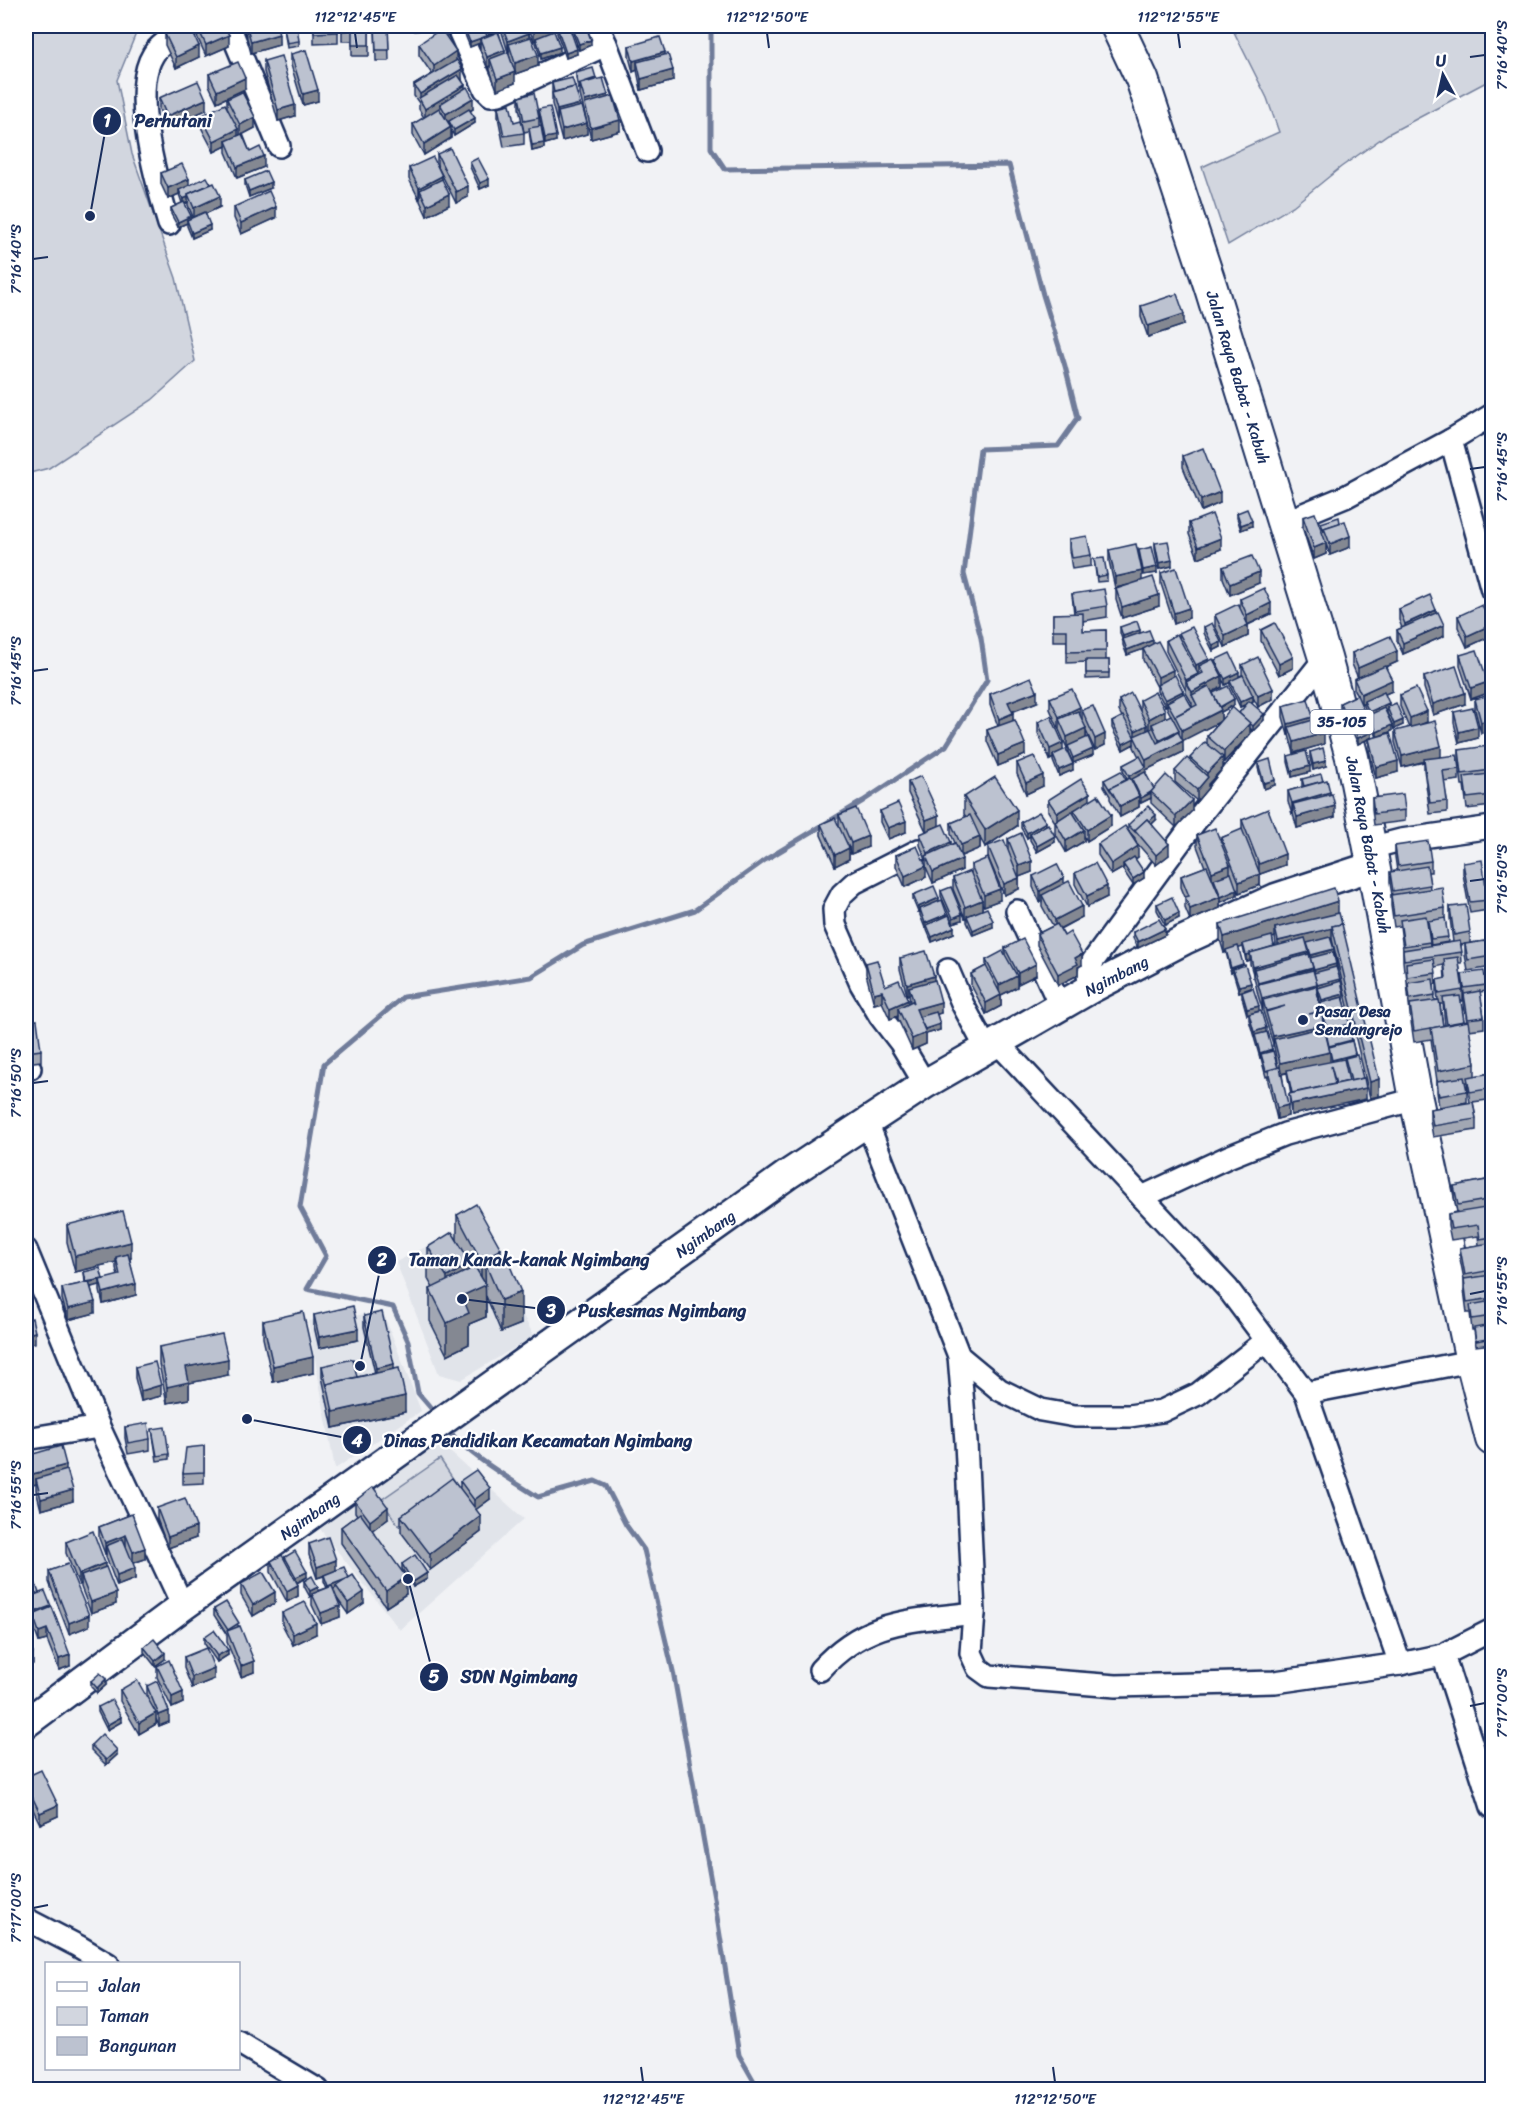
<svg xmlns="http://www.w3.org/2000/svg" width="1518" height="2115" viewBox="0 0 1518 2115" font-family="Sriracha,sans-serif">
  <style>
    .built { fill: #e1e4ea }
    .green { fill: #d2d6df; stroke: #76829e; stroke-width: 1.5 }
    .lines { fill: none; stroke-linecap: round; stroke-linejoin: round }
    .stream { stroke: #707c9a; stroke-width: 5 }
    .street-casing { stroke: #1b2f5e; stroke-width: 26 }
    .secondary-casing { stroke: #1b2f5e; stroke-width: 33 }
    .primary-casing { stroke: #1b2f5e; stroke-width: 36 }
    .street { stroke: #fff; stroke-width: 21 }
    .secondary { stroke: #fff; stroke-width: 28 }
    .primary { stroke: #fff; stroke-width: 32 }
    .wall { fill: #a2a7b3; stroke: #1b2f5e; stroke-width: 1.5; fill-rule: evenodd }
    .shaded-wall { fill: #848892; stroke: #1b2f5e; stroke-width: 1.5 }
    .building { fill: #bcc2d0; stroke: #1b2f5e; stroke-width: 1.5 }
    .ticks { fill: none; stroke: #1b2f5e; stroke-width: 2 }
    .poi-dot { fill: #1b2f5e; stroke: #fff; stroke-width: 2 }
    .labels { text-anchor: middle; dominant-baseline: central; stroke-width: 4.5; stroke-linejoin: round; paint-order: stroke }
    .shield { fill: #fff; stroke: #5f6d8e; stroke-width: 1.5 }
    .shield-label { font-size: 15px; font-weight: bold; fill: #1b2f5e }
    .street-label { font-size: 16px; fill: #1b2f5e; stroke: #fff }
    .poi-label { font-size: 16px; font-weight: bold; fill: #1b2f5e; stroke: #fff; text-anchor: start }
    .leader { fill: none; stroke: #1b2f5e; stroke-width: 2 }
    .callout-dot { fill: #1b2f5e; stroke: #fff; stroke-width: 2 }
    .mark-label { font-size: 18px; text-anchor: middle; font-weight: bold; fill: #fff }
    .callout-label { font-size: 18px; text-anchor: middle; font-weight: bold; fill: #1b2f5e; stroke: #fff; stroke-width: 4.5; stroke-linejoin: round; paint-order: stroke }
    .neatline { fill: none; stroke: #1b2f5e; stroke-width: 2 }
    .ticks-label { font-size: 15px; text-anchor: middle; fill: #1b2f5e }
  </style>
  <rect width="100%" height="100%" fill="#f1f2f5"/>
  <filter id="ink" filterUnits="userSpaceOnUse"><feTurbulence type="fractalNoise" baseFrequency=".0167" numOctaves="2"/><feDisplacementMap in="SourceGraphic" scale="12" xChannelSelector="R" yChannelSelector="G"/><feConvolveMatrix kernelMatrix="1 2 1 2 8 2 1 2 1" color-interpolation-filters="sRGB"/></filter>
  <g filter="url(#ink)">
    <g class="built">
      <path d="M473,1223l61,113 -73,44 -22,-6 -43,-112z"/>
      <path d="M383,1312l38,99 -86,58 -27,-148z"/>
      <path d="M438,1441l86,78 -124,111 -80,-101z"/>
    </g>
    <g class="green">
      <path d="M26,26h113l-22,54 15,74 44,124 19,83 -43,39 -103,68 -23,6z"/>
      <path d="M1231,26h261v53l-104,55 -47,33 -48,39 -65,39 -26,-78 77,-35 -12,-34z"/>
      <path d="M440,1459l18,27 -59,40 -18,-26z"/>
    </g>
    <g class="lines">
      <g class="stream">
        <path d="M436,1414l-18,-21 -10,-52 -15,-34 -86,-18 19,-33 -26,-49 24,-143 79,-67 128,-20 52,-32 112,-35 70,-50 98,-59 83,-55 41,-66 -6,-42 -17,-64 16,-125 78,-3 20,-28 -13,-52 -22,-71 -34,-130 -284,4 -14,-21v-122"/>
        <path d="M447,1429c24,28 60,48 91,68l57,-16 11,5 20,39 18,25 29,121 41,227 25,157 20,35"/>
      </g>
      <g class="street-casing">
        <g id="street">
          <path d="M229,26l50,120"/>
          <path d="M457,26l28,63 6,6 8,-1 98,-45 9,-5 -8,-18"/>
          <path d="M606,44l41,107"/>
          <path d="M169,224c-12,-40 -39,-132 -16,-169 5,-10 26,-22 36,-29"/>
          <path d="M1451,440l41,150"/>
          <path d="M1282,523l63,-26 106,-57 41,-25"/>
          <path d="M1370,848l31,-8 91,-13"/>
          <path d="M919,850l-65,33 -12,11 -8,15 1,16 26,59 19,32 20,26 25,42"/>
          <path d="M1017,911l43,95"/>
          <path d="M948,970l15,35 23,43"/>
          <path d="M1090,989l-2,-14 5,-14 101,-138 131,-165"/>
          <path d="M997,1042l231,247 78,104 94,271"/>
          <path d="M26,1068h4"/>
          <path d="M867,1122l92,234 7,86 8,171 -3,40 7,15 11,8 127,10 159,-4 125,-18 43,-9 49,-25"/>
          <path d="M1142,1197l86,-40 57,-23 131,-35"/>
          <path d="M26,1250l73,177 84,179"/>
          <path d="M959,1356l41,34 41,20 34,6h54l33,-5 36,-17 69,-54"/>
          <path d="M1306,1393l186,-36"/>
          <path d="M26,1439l73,-12"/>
          <path d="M1443,1655l49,152"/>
          <path d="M820,1670c46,-51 90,-49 154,-57"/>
          <path d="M26,1919l52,27 30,18"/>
          <path d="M238,2042l80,48"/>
        </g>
      </g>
      <g class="secondary-casing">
        <g id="secondary">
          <path id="s1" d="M26,1723l157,-117 604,-431 138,-91 165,-95 94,-49 92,-42 97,-32"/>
        </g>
      </g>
      <g class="primary-casing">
        <g id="primary">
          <path id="s2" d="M1117,26l25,53 69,209 114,370 27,99 18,91 46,251 56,262 20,78"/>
        </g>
      </g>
      <use href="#street" class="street"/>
      <use href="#secondary" class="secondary"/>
      <use href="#primary" class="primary"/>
    </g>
    <g class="wall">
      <path d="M195,26h29l5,20 -23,10 -11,-24z"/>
      <path d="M246,26h31l2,19 -28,8 -4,-15z"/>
      <path d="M314,26h24v17l-24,1z"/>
      <path d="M342,26h27v30h-17v-15h-10z"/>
      <path d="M375,26h13l1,35h-13z"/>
      <path d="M414,26h27v2l-27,3z"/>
      <path d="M485,26h12l8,27 10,30 -18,7 -7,-20v-4l-3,1 -7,-17v-7l-10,4 -6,-15v-5l23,9h2z"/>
      <path d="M500,26h27l11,40 -23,8 -6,-19v-4l-1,1z"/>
      <path d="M528,26h25v6l7,20 -19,7 -5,-16v-3l-2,1z"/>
      <path d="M572,26l19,19 -12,5 -7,-20z"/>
      <path d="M557,27l20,27 -11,4 -9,-25z"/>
      <path d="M284,28l15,13v5l-12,2z"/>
      <path d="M165,34l34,23 -23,11 -11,-23z"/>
      <path d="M419,44l37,16 9,29 8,20 -3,2 5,12 -21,13 -3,-6v8l-27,17 -11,-20v-11l11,-6 -5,-9v-6l-5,-7v-11l18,-11 -13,-19z"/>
      <path d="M629,46l36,9 8,26 -32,9 -4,-20 -4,2 -4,-15z"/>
      <path d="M291,54l27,47 -15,4 -12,-40z"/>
      <path d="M264,61l31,55 -17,5 -14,-49z"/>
      <path d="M576,73l20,6 12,18 12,34 -29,8 -11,-44v-7l-2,1 -2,-11z"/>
      <path d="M209,74l36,15 -28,13 -8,-17z"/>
      <path d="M552,83l28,23 7,28 -25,7 -10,-37z"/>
      <path d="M519,97l20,21v9l5,21 -12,3 -3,-20 -5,1 -5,-24z"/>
      <path d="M159,98l47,12 -39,17 -8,-18z"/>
      <path d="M227,99l28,29 -12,6 7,18 14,15 -27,11 -11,-26v-6l-12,6 -13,-25v-11l26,-7z"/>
      <path d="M498,107l26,26v11l-20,3 -6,-30z"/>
      <path d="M539,109l17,32 -11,3 -6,-29z"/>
      <path d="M437,154l31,43 -12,6 -19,-38z"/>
      <path d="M470,162l19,23 -9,4 -10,-22z"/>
      <path d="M409,168l40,37 -22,11 -7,-15v-3l-1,1 -10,-20z"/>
      <path d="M161,173l28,13 31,21 -15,7 5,16 -18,8 -5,-12v-3l-9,4 -7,-13v-6l11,-5 -3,-9 -11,5 -7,-15zM188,202v3l5,12 -2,1 -6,-14z"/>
      <path d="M245,180l26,8 -22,9 -4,-12z"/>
      <path d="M234,207l42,11 -35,16 -7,-16z"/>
      <path d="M1141,306l43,19 -36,12 -7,-20z"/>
      <path d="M1183,456l37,47 -19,8 -18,-44z"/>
      <path d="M1237,513l15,13 -11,4 -4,-12z"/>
      <path d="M1303,517l18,11v-5l29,24 -20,8 -4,-11v10l-12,5 -11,-31z"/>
      <path d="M1189,523l32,26 -23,9 -9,-24z"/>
      <path d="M1069,539l22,16v11l-19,3 -3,-19z"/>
      <path d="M1155,543l17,23 -13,3 -4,-20z"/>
      <path d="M1109,550l33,31 17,25 -37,12 -6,-18v-11l13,-4 -14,3 -6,-27z"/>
      <path d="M1139,550l18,23 -14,2 -4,-20z"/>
      <path d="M1094,559l13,16v6l-10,1z"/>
      <path d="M1223,567l36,16 -29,12 -7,-17z"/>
      <path d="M1161,573l28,45 -15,6 -13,-40z"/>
      <path d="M1072,594l35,12v11l-24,4v10l23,-1v30h3v18l-23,1v-17l-19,1v-22h-14v-27h21z"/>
      <path d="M1240,599l31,15 -23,11v11l-23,11 -10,-21v-11l25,-8z"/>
      <path d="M1399,609l37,3 8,24 -41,18 -6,-13v-11l5,-2 -3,-8z"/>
      <path d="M1458,616l33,20 -24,11 -9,-20z"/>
      <path d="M1120,627l20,6 13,11 39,63v-4l-6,-10v-2l-20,-40v-11l13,-1v-6l30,28 6,2v-3l24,16 3,-1v-10l31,34 -15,8 -5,-10v4l-2,1 13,18 -11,11 -3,-3v6l-26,28 -1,-1v7l-15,16v4l-11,13 -22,-19v-11l15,-9v-4l17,-15v-7l12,-14 -37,18 1,12 -37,18 -1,3 9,16 38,22 -16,16 -25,-24v-5l-10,5 -2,-3v7l-19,10 -10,-18v-3l-6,-10v-6l23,-1 -4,-8v-6l16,-8 -5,-10v-3l-11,6 -11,-22v-6l10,-5 -3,-6v-11l21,10v-10l35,23 -8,-15v-3l-2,1 -8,-15v-4l-14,-27v-11l-16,6 -4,-10v-3l-3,-9zM1222,679l3,6 5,-3v4l10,21 6,-2 -7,8 -18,7v-8l13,-7 -21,-12v2l-1,-3 10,-5z"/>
      <path d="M1204,627l17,20 -8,4 -9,-18z"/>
      <path d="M1261,630l32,38 -14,7 -18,-34z"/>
      <path d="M1352,653l45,9 -11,5 6,24 -7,3 4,12 14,19 -9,4 -7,-16v-3h-2l7,21 -13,5 19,36 -22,6 -7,-28v-11l8,-2 -13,-31v-3l-3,2 11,32 -14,7 -8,-18v-3l-3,1 -7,-16v-5l17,-8 -3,-5v-11l4,-1 -6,-14z"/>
      <path d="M1460,655l28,38 -17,6 -11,-33z"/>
      <path d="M1424,677l41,27 -32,11 -9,-27z"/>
      <path d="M990,694l47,8 -25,10 1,9 12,34 -27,11 -11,-25v-11l11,-4 -8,-21z"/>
      <path d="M1400,695l27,27 -10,4 24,31 18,12v11l-15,2 3,19v11l-17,2 -6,-44v-8l-22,5 -7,-25v-11l14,-3 -9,-22z"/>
      <path d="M1050,698l32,21v-9l23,35 -10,5 -9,-19v7l7,17 -20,8 -5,-11v-4h-1l-17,-39z"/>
      <path d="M1475,699l17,6v25l-11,3 -6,-23z"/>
      <path d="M1283,706l30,14 11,24 -30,9 -5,-18h-1l-5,-18z"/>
      <path d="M1454,712l24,26 -19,5 -5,-20z"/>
      <path d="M1038,722l25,29 10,19 -14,6 -6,-15v-3l-3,2 -12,-27z"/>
      <path d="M1459,750l32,20v11h-1l2,14v11l-25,3 -3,-24h-2l-3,-24z"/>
      <path d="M1310,752l16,14 -13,4 -3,-12z"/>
      <path d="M1288,756l22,16 -18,5 -4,-15z"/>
      <path d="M1017,763l26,23 -17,8 -9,-20z"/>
      <path d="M1258,763l17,22 -11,4 -6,-21z"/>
      <path d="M1302,779l21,2 7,13 5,23 -38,11 -4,-14h-1l-4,-12v-11l14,-4z"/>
      <path d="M908,782l31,33 -13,16 -18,-38z"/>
      <path d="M964,797l53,29 -32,21 -5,-9v10l-19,8 -10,-22v-11l15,-6 -2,-3z"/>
      <path d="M1372,798l33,12v11l-31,4 -2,-16z"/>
      <path d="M1048,800h42l21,26 -24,15 -3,-5v5l-18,11 -11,-19v-11l-7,-11z"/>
      <path d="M880,811l26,21 -18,7 -8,-17z"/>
      <path d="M839,815l29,32 -17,7 -2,-5v10l-14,7 -14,-31v-11l18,2z"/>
      <path d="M1156,820l-4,4 17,31 -13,10 -21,-24v-3l-7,-8v-5z"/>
      <path d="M1242,820l43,45 -25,9v11l-21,8 -2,-3v5l-16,7 -1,-2v8l-30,12 -5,-12v-11l-4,-10v-11l24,-9 -8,-21v-11l24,8v-5l21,-8z"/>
      <path d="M1021,822l25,4 9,16 -18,10 -7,-12v-4l-3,2 -6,-10z"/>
      <path d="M920,834l31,11 11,25 -29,13 -7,-16v-7l-6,-15z"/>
      <path d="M1008,839l24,33 -13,5v12l-15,6 -16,-38v-11l20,3z"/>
      <path d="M1098,844l40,13 -3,2 9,19 -11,7 -10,-15v-2l-12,7 -13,-20z"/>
      <path d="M1395,846l36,15v11h-3l2,17 15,19v10l3,24 -17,3 -3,-23h-1l3,24 23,-4 -3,-24v-11l20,25v11l22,-3v27l-24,4 -3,-16v-11l-4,1 1,18h-3l4,27v11h-2l3,21h3l-3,-17v-11l-2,-20 24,11v6l-6,1 4,25v11l-15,2 6,34v12l17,-3v38l-3,1 -2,-12 -14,2 3,17v11l-43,7 -3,-17v-11l40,-6 -3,-21h-2l2,9v11l-28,5 -2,-15v-11l-6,-42 -17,3 -4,-27 -4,-44h-2l-1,-10v-11l-3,-24 -6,1 -3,-21v-11h1l-2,-12v-11l7,-1 -2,-14zM1444,965l1,14 -8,1v11l1,9h-3l-1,-16h2l-1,-17zM1440,1004h3l2,21 -2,1z"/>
      <path d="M896,855l30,22 -21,10 -9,-21z"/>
      <path d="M1463,863l25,37v10l-18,3 -7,-39z"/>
      <path d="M971,865l29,35 -16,6 -2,-3v7l11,17 -20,8 -6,-13v-4h-2l-12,-29v-11l18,-4z"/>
      <path d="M1075,873l32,24 -20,10 -12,-23z"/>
      <path d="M1033,876l31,8 18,33 -22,12 22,36 -4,2v8l-20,10 -21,-40v-11l16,-8 -11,-20v-5l-2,1 -7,-15z"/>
      <path d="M941,891l21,29 -9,3 -12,-27z"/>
      <path d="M913,895l26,6 15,32 -22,9 -5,-12v-2h-2l-5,-13v-3h-2l-5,-12z"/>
      <path d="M1157,904l22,14 -14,7 -8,-15z"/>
      <path d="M1338,914l41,182 -9,2 -38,-159 -1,1 3,13 10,46 8,42 14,58 -75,16 -2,-21h2l-4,-21 -5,1 6,42 -11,3 -9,-38v-5l-2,1 -5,-19h-1l-11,-38v-6l17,18 12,36 -4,-21 -16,-52 -4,-18 -4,-13v-4l-4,1 -3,-14 -5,1 5,18 8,22 -12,4 -6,-20 -2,1 -5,-21 -2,1 -4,-13v-16zM1275,937l1,8 -2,1 -2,-8zM1318,990l8,43v2l-3,-8 -6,-36z"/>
      <path d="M1133,932l32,3 -27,13 -5,-10z"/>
      <path d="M1005,948l31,27 -18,9 -1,-3v6l-16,8v11l-15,8 -15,-29v-11l15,-8v-6l19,-6z"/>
      <path d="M900,958l34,22 7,33 -4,1 3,16 -14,4v10l-14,6 -14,-31v-3l-8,3 -8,-17 -8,2 -8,-30v-11l19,23 23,17 2,-1 -1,-8 -2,1 -7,-26z"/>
      <path d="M1253,988l-6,27 -5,-18v-5z"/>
      <path d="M26,1022l15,28v11l-14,2 -1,-9z"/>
      <path d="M1492,1179v31h-1l1,8v30l-1,1 1,10v85l-16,2 -2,-16h-2l-2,-17h-3l-3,-23v-11l-4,-20v-11l19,-3 -1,-9 -27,4 -3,-15v-11l9,-2 -3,-15v-11z"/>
      <path d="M457,1215l44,41 20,68 -20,8 -15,-36v21l-17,7v20l-22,11 -17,-34v-32l3,-1 -5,-9v-32l29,-7z"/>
      <path d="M67,1225l64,33 -1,1 6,36 -33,9 -3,-13v-6l-9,2 4,26 -27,7 -6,-21v-11l23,-5 -1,-11 19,8 15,-4 -2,-8v-6l-41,10 -8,-30z"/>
      <path d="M314,1315l44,25 -39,8 -5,-22z"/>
      <path d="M364,1316l30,53 11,43 -72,16 -11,-51v-11l35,11 18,-4 -11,-46z"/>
      <path d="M263,1321l50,52 -40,9 -10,-44z"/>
      <path d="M159,1347l69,28 -39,8v16l-22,4 -8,-39z"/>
      <path d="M135,1367l26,29 -20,5 -6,-23z"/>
      <path d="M125,1427l25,12v11l-22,4 -3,-16z"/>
      <path d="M152,1429l17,25v5l-12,2z"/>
      <path d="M204,1446v37l-21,1v-11z"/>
      <path d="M26,1456l40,15 7,30 -32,9 -5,-20v-6l-7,2 -3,-14z"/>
      <path d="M460,1481l30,18 -14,10 5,23 -51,38 -29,-38v-16l59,-29z"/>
      <path d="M355,1501l33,17 -16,12 34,64 -20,13 -45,-64v-16l16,-12 -2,-3z"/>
      <path d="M157,1508l39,30 -28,10 -11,-29z"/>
      <path d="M132,1514l13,45 -12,4 2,16 -18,7 -11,-29v-3h-1l-6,-16v-11z"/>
      <path d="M66,1542l39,25 11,37 -25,9 -10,-26v-3l-2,1 -13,-32z"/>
      <path d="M309,1544l27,26 13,7 15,26 -16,11 -12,-17 4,20 -19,7 -9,-19v-10l-2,2 -6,-11v-5l14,10 9,-3 -3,-7v-5l-7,2 -8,-23z"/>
      <path d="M285,1557l22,20 -10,6 1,13 -11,6 -16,-30v-11l14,-1z"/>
      <path d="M402,1564l25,15 -14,8 -11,-18z"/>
      <path d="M49,1571l40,55 -20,8 -20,-52z"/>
      <path d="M241,1584l34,19 -22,13 -12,-21z"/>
      <path d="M26,1586l13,7 12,15 19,58 -11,4 -12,-30 -8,2 -6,-16v-2l-4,1 -3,-10z"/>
      <path d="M214,1609l25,17 15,46 -13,5 -14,-35v-7l-13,-20z"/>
      <path d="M282,1613l34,21 -23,11 -11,-21z"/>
      <path d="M204,1637l24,18 -11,7 -13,-19z"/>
      <path d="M144,1647l21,12 -10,7 -11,-14z"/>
      <path d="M184,1657l30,22 -22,9 -8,-20z"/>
      <path d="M157,1666l26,37 -11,5 -15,-31z"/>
      <path d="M91,1681l15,4 -9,8 -6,-6z"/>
      <path d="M147,1686l22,36 -10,4 -3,-7v5l-17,10 -19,-33v-11l27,7z"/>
      <path d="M98,1707l23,15 -14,8 -9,-18z"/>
      <path d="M91,1745l26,10 -11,10 -15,-15z"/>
      <path d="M26,1777l32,39 -18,8 -14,-29z"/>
    </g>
    <g class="shaded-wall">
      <path d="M547,26h6v8l-17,4v2l-2,1v-11z"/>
      <path d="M529,33v11h-20v7l-1,1v-11z"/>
      <path d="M279,34v11l-28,8v-11z"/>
      <path d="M229,35v11l-23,10v-11z"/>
      <path d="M487,36l-7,3v4l-10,4v-5z"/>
      <path d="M591,40v5l-12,5v-6z"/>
      <path d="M199,46v11l-23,11v-11z"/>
      <path d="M560,47v5l-19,7v-6z"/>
      <path d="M577,49v5l-11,4v-5z"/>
      <path d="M505,50v11l-15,-2v7l-3,1v-10z"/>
      <path d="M456,51v11l-22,15v-11z"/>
      <path d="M665,52v11l-28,-1v8l-4,2v-11z"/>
      <path d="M538,55v11l-23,8v-11z"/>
      <path d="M462,69v11l-40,24 -2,-3v-7z"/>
      <path d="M673,70v11l-32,9v-11z"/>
      <path d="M515,72v11l-18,7v-11z"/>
      <path d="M245,78v11l-28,13v-11z"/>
      <path d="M596,78v6h-16v4l-2,1v-5z"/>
      <path d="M465,85v11l-25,8v7l-15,9v-11z"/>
      <path d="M318,90v11l-15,4v-11z"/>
      <path d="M608,95v11l-23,-2v-3z"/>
      <path d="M473,98v11l-23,14 -1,-2v3l-3,1v-11z"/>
      <path d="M206,99v11l-39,17v-11z"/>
      <path d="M580,104v11l-22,-3 -1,9v-11z"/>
      <path d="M295,105v11l-17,5v-11z"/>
      <path d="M255,117v11l-15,8v-11z"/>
      <path d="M475,118v5l-21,13v-6z"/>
      <path d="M620,120v11l-29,8v-11z"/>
      <path d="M587,123v11l-25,7v-11z"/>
      <path d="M451,127v11l-27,17v-11z"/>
      <path d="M238,129v11l-12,1v5l-12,6v-11z"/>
      <path d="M556,136v5l-11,3v-6z"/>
      <path d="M544,143v5l-12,3v-6z"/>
      <path d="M264,156v11l-27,11v-11z"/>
      <path d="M442,176v11l-22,3v8l-1,1v-11z"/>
      <path d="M189,179v11h-10v4l-11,5v-11z"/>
      <path d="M489,179v6l-9,4v-6z"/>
      <path d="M271,182v6l-22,9v-6z"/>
      <path d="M468,186v11l-12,6v-11z"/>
      <path d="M449,194v11l-22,11v-11z"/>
      <path d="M220,196v11l-26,12v-11z"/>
      <path d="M188,197v5l-5,3v-6z"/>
      <path d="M276,207v11l-35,16v-11z"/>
      <path d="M191,216v5l-4,-1v3l-9,4v-5z"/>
      <path d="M210,225v5l-18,8v-5z"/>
      <path d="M1184,314v11l-36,12v-11z"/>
      <path d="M1220,492v11l-19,8v-11z"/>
      <path d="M1252,521v5l-11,4v-5z"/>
      <path d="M1350,536v11l-20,8v-11z"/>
      <path d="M1221,538v11l-23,9v-11z"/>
      <path d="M1326,543v11l-12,5v-11z"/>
      <path d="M1172,560v6l-13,3v-6z"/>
      <path d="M1157,567v6l-14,2v-5z"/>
      <path d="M1142,571v11l-27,6v-11z"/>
      <path d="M1259,572v11l-29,12v-11z"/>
      <path d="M1159,595v11l-37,12v-11z"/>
      <path d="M1271,603v11l-24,11v-10z"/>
      <path d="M1189,608v10l-15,6v-11z"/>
      <path d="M1436,610v11l-31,14v-11z"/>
      <path d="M1248,625v11l-23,11v-11z"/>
      <path d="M1444,625v11l-41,18v-11z"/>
      <path d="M1491,625v11l-24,11v-11z"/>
      <path d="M1140,630v6l-17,4v-4z"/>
      <path d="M1153,640v6l-26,9v-5z"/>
      <path d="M1221,642v5l-8,4v-5z"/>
      <path d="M1397,651v11l-39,17v-11z"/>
      <path d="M1293,657v11l-14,7v-11z"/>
      <path d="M1209,659v11l-10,-4v9h-1v10l-12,-3v9v-11l10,-5v-10z"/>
      <path d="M1173,670v11l-15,7v-11z"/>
      <path d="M1239,672v6l-14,7v-6z"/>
      <path d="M1222,676v11l-27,14 -3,-6v-3z"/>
      <path d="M1392,680v11l-27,12 -1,-2v2l-3,2v-11z"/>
      <path d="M1488,682v11l-17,6v-11z"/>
      <path d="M1273,689v10l-15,8v-11z"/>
      <path d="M1037,691v11l-29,11v-11z"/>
      <path d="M1183,691v5l-16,6v3l-2,1v-6z"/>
      <path d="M1465,693v11l-32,11v-11z"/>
      <path d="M1253,696v5l-13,6v-5z"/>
      <path d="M1234,699v6l-13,7v9l-39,20v-11l38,-19v-4z"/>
      <path d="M1389,703v6l-2,-2v3l-17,7 -1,-2v3v-6z"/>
      <path d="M1080,707v11l-21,1v9v-11z"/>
      <path d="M1165,710v11l-13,3v4l-3,2v-11z"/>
      <path d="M1364,711v5l-14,4v3l-3,1v-6z"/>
      <path d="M1427,711v11l-17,7v-11z"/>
      <path d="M1013,713v11l-14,6v-11z"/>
      <path d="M1264,714v6l-11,11v-5z"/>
      <path d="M1313,717v11l-24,-1v8h-1v-11z"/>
      <path d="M1492,719v11l-11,3v-11z"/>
      <path d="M1403,720v5l-9,4v-5z"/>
      <path d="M1250,723v11l-26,28v-11z"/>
      <path d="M1147,725v11l-12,3v-8z"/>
      <path d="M1392,725v6l-15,6v-5z"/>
      <path d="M1478,727v11l-19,5v-11z"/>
      <path d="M1086,728v11l-19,9v-11z"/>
      <path d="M1179,730v11l-20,10v-11z"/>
      <path d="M1372,732v5l-14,7v-6z"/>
      <path d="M1324,733v11l-30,9v-11z"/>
      <path d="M1105,734v11l-10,5v-11z"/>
      <path d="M1134,738v6l-11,6v-6z"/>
      <path d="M1183,741v11l-37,18v3l-17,9v-6l17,-9v-7z"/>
      <path d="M1063,743v11l-10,1v3l-3,2v-11z"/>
      <path d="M1025,744v11l-27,11v-11z"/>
      <path d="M1441,746v11l-39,10v-11z"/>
      <path d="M1093,749v6l-20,8v-5z"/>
      <path d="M1223,757v11l-15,16v4l-11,13v-11l10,-12v-5z"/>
      <path d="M1326,761v5l-13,4v-6z"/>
      <path d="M1398,761v11l-22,6v-11z"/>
      <path d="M1073,764v6l-14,6v-6z"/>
      <path d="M1310,766v6l-18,5v-6z"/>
      <path d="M1043,775v11l-17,8v-11z"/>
      <path d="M1275,780v5l-11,4v-6z"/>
      <path d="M1330,792v11l-37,1v10h-1v-11z"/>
      <path d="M1090,793v11l-16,6v3l-17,11v-11z"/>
      <path d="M1151,793v5l-10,5v-5z"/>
      <path d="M1139,796v11l-19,10v-11z"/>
      <path d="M1192,800v11l-16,16v-11z"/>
      <path d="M1335,806v11l-38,11v-11z"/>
      <path d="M1017,810v16l-32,21v-17z"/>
      <path d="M939,815v11l-13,5v-11z"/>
      <path d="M1111,815v11l-24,15v-11z"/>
      <path d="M1156,815v5l-17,15 -3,-3z"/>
      <path d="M906,821v11l-18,7v-11z"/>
      <path d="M1046,822v6l-16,6v2l-3,2v-5z"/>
      <path d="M1084,830v11l-18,11v-11z"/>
      <path d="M868,836v11l-17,7v-11z"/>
      <path d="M1055,836v6l-18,10v-6z"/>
      <path d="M980,837v11l-19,8v-11z"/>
      <path d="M951,842v11l-23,7v-7z"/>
      <path d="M1169,844v11l-13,10v-10z"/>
      <path d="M1138,846v11l-14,10 -1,-3v4l-12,7v-11z"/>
      <path d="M849,848v11l-14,7v-11z"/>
      <path d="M1285,854v11l-25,9v11l-21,8v-11l20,-8v-10z"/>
      <path d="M962,859v11l-29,13v-11z"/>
      <path d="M1032,861v11l-13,5v-11z"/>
      <path d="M1230,865v11l-16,3v3l-2,1v-11z"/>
      <path d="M926,866v11l-21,10v-11z"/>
      <path d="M1144,872v6l-11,7v-6z"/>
      <path d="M1019,878v11l-15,6v-11z"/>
      <path d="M1064,878v11l-22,6v6l-2,1v-11z"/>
      <path d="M1107,886v11l-20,10v-11z"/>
      <path d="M1000,889v11l-16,6v-11z"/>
      <path d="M1237,890v5l-16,7v-5z"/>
      <path d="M1220,897v11l-30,12v-11z"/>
      <path d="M939,898v6l-19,5v3h-2v-5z"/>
      <path d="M982,900v11l-17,7v-11z"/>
      <path d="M1338,901v16l-63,11v9l-31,10 -1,-3v3l-17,5v-2v2l-2,1v-16z"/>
      <path d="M1082,906v11l-27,14v-11z"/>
      <path d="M1179,913v5l-14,7v-5z"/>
      <path d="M947,914v5l-20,6v3h-2v-5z"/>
      <path d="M962,914v6l-9,3v-5z"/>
      <path d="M993,921v6l-20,8v-5z"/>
      <path d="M954,927v6l-22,9v-5z"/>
      <path d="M1332,928v11l-54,13v-11z"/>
      <path d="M1165,929v6l-27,13v-6z"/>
      <path d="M1334,949v6l-23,6v-6z"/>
      <path d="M1309,952v11l-55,6 -1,9v-11z"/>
      <path d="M1082,954v11l-4,2v8l-20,10v-11l17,-16z"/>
      <path d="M1250,954v6l-4,1v-6z"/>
      <path d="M1036,964v11l-18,9v-11z"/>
      <path d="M1243,964v6l-10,-1v3l-2,1v-5z"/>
      <path d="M1336,964v6l-22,6v-6z"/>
      <path d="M1313,968v11l-55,6v-2z"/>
      <path d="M934,976v11h-25v7l-2,1v-11z"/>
      <path d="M1017,976v11l-16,8v11l-15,8v-11l13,-7v-11z"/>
      <path d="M1340,979v5l-22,4v2l-1,1v-6z"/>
      <path d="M1251,983v5l-12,4v-6z"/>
      <path d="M1317,984v11l-54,5v9h-1v-11z"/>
      <path d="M882,991v11l-8,2v-11z"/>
      <path d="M1344,994v5l-22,6v-5z"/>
      <path d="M908,1000v11l-10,-3v8l-8,3v-11z"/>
      <path d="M941,1002v11l-23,7 -2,-11z"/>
      <path d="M1259,1006v5l-12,4v-6z"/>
      <path d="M1347,1010v5l-23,6v-5z"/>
      <path d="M940,1024v6l-14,4v10l-14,6v-11l10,-9z"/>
      <path d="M1350,1024v6l-23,6v-6z"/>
      <path d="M1323,1025v11l-49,3 -1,8v-11z"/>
      <path d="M1266,1028v6l-12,3v-5z"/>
      <path d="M1272,1049v6l-11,-1v4h-1v-5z"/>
      <path d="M1330,1052v11l-50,11v-11z"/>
      <path d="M1355,1054v5l-10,-1v4l-13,3v-5z"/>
      <path d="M1379,1079v17l-9,2v-16z"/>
      <path d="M1366,1088v11l-75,16v-11z"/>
      <path d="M1288,1105v11l-11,3v-11z"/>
      <path d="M131,1242v16l-14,4 -1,-5v5l-41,10v-16z"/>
      <path d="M501,1249v32l-16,-18 1,54 -17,7v20l-22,11v-78l24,-14v28l10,-4v-27z"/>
      <path d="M103,1279v5l-3,-4v5l-14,3v-5z"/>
      <path d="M136,1284v11l-33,9v-11z"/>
      <path d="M521,1292v32l-20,8v-32z"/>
      <path d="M95,1302v11l-27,7v-11z"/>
      <path d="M358,1329v11l-39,8v-11z"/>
      <path d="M35,1332v11l-9,2v-11z"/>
      <path d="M313,1357v16l-40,9v-16z"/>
      <path d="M228,1359v16l-39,8v16l-22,4v-16l19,-20z"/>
      <path d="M394,1364v11l-18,4v-11z"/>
      <path d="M161,1385v11l-20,5v-10z"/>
      <path d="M405,1396v16l-72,16v-16z"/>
      <path d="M66,1465v11l-30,3v5l-7,2v-11z"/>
      <path d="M490,1488v11l-16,12v-11z"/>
      <path d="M73,1490v11l-32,9v-11z"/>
      <path d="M31,1503v11l-5,2v-11z"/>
      <path d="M388,1507v11l-18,14v-11z"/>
      <path d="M481,1516v16l-51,38v-16z"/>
      <path d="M196,1527v11l-28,10v-11z"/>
      <path d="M126,1535v11h-20v8h-1v-11z"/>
      <path d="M145,1548v11l-12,4v-11z"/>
      <path d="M336,1560v11l-19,7v-11z"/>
      <path d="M105,1563v11l-24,2v8l-2,1v-11z"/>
      <path d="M135,1568v11l-18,7v-11z"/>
      <path d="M307,1572v5l-11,6v-6z"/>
      <path d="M427,1573v6l-14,8v-5z"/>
      <path d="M406,1577v17l-20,13v-16z"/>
      <path d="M349,1578l-13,8v2l-8,4v-6z"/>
      <path d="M298,1585v11l-11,6v-11z"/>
      <path d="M318,1587v5l-8,5v-6z"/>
      <path d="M275,1592v11l-22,13v-11z"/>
      <path d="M364,1592v11l-16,11v-11z"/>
      <path d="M116,1593v11l-25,9v-11z"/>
      <path d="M51,1606v11l-18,-2v9l-4,1v-11z"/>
      <path d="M340,1606v11l-19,7v-11z"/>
      <path d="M89,1615v11l-20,8v-11z"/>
      <path d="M316,1623v11l-23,11v-11z"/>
      <path d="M47,1629v11l-8,2v-10z"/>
      <path d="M228,1650v5l-11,7v-6z"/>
      <path d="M33,1653v11l-7,3v-11z"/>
      <path d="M165,1653v6l-10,7v-5z"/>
      <path d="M70,1655v11l-11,4v-11z"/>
      <path d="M254,1661v11l-13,5v-11z"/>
      <path d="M214,1668v11l-22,9v-11z"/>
      <path d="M106,1679v6l-9,8v-5z"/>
      <path d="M183,1692v11l-11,5v-11z"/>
      <path d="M169,1711v11l-10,4v-11z"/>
      <path d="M156,1713v11l-17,10v-11z"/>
      <path d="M121,1717v5l-14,8v-5z"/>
      <path d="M117,1750v5l-11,10v-5z"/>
      <path d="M58,1805v11l-18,8v-11z"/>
    </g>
    <g class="building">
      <path d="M183,26h7l9,20 -23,11 -11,-23z"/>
      <path d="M197,26h27l5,9 -23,10z"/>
      <path d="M253,26h24l2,8 -28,8 -4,-15z"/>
      <path d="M297,26l2,15 -12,2 -3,-15z"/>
      <path d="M314,26h24v6l-24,1z"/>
      <path d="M342,26h27v19h-17v-15l-10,1z"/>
      <path d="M375,26h13l1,24h-13z"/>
      <path d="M468,26h15l4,10 -17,6 -6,-15z"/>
      <path d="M487,26h10l2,4 -9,4z"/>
      <path d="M502,26h25l2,7 -21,8z"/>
      <path d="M532,26h15l-13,4z"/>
      <path d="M562,26h7l8,23 -11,4 -9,-26z"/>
      <path d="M572,26h14l5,14 -12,4z"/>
      <path d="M441,29l15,22 -22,15 -15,-22z"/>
      <path d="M554,31l6,16 -19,6 -5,-15z"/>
      <path d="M498,32l7,18 -18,7 -7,-18z"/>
      <path d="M531,37l7,18 -23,8 -6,-19z"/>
      <path d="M660,37l5,15 -32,9 -4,-15z"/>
      <path d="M306,50l12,40 -15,4 -12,-40z"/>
      <path d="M508,52l7,20 -18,7 -7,-20z"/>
      <path d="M668,54l5,16 -32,9 -4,-17z"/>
      <path d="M281,56l14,49 -17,5 -14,-49z"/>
      <path d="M457,60l5,9 -42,25 -6,-9z"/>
      <path d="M238,62l7,16 -28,13 -8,-17z"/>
      <path d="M593,68l3,10 -18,6 -2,-11z"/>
      <path d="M458,75l7,10 -40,24 -6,-11z"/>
      <path d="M572,78l3,9 -21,5 -2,-9z"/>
      <path d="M603,78l5,17 -23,6 -5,-17z"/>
      <path d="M198,81l8,18 -39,17 -8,-18z"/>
      <path d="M467,87l6,11 -27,16 -6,-10z"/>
      <path d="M575,87l5,17 -23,6 -5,-17z"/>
      <path d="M242,92l13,25 -15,8 -13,-26z"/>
      <path d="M534,93l5,25 -15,3 -5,-24z"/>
      <path d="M613,96l7,24 -29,8 -6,-24z"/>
      <path d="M225,104l13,25 -24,12 -13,-25z"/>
      <path d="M510,104l4,18 7,-2 3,13 -20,3 -6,-29z"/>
      <path d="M582,106l5,17 -25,7 -4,-18z"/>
      <path d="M550,107l6,29 -11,2 -6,-29z"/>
      <path d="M439,108l12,19 -27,17 -11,-20z"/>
      <path d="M469,109l6,9 -21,12 -5,-9z"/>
      <path d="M541,126l3,17 -12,2 -3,-17z"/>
      <path d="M242,134l8,18 10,-5 4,9 -27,11 -11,-26z"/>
      <path d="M450,148l18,38 -12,6 -19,-38z"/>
      <path d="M433,157l9,19 -23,12 -10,-20z"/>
      <path d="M478,158l11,21 -9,4 -10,-21z"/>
      <path d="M182,164l7,15 -21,9 -7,-15z"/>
      <path d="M266,171l5,11 -22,9 -4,-11z"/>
      <path d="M207,177l4,7 -23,10v3l-5,2 -4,-9z"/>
      <path d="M442,179l7,15 -22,11 -7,-15z"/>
      <path d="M214,183l6,13 -26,12 -6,-14z"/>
      <path d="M269,191l7,16 -35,16 -7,-16z"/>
      <path d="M184,202l7,14 -13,6 -7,-14z"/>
      <path d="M205,212l5,13 -18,8 -5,-13z"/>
      <path d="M1177,294l7,20 -36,12 -7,-20z"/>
      <path d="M1203,448l17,44 -19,8 -18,-44z"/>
      <path d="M1247,509l5,12 -11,4 -4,-12z"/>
      <path d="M1315,513l11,30 -12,5 -11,-31z"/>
      <path d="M1212,514l9,24 -23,9 -9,-24z"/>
      <path d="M1339,517l1,6 -16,5v4l-3,-9z"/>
      <path d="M1345,521l5,15 -20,8 -6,-16z"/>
      <path d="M1087,536l4,19 -19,3 -3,-19z"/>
      <path d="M1168,541l4,19 -13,3 -4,-20z"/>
      <path d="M1136,544l6,27 -27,6 -6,-27z"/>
      <path d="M1152,547l5,20 -14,3 -4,-20z"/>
      <path d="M1252,556l7,16 -29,12 -7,-17z"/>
      <path d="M1104,558l3,17 -10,2 -3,-18z"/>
      <path d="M1176,568l13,40 -15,5 -13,-40z"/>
      <path d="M1153,577l6,18 -37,12 -6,-18z"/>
      <path d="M1264,588l7,15 -24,12 -7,-16z"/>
      <path d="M1104,589l3,17 -32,5 -3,-17z"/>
      <path d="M1430,595l6,15 -31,14 -6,-15z"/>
      <path d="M1238,604l10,21 -23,11 -10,-21z"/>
      <path d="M1482,605l9,20 -24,11 -9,-20z"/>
      <path d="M1438,612l6,13 -41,18 -6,-13z"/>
      <path d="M1083,613v18l23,-1v21l-39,1v-22h-14v-16z"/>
      <path d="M1137,621l3,9 -17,6 -3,-9z"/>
      <path d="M1212,623l9,19 -8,4 -9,-19z"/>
      <path d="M1275,623l18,34 -14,7 -18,-34z"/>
      <path d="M1192,627l17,32 -13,6 -17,-32z"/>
      <path d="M1149,630l4,10 -26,10 -4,-11z"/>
      <path d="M1177,634l21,40 -12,6 -20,-40z"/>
      <path d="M1390,636l7,15 -39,17 -6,-15z"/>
      <path d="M1158,641l15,29 -15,7 -15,-28z"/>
      <path d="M1477,650l11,32 -17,6 -11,-33z"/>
      <path d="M1230,653l9,19 -14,7 -10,-19z"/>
      <path d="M1258,657l15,32 -15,7 -16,-31z"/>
      <path d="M1213,659l9,17 -30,16 -6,-10 17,-9 -4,-7z"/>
      <rect x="1086" y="660" width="23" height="13"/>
      <path d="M1385,666l7,14 -31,14 -7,-15z"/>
      <path d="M1456,666l9,27 -32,11 -9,-27z"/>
      <path d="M1175,675l8,16 -18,9 -8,-15z"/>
      <path d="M1243,675l10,21 -13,6 -10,-21z"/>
      <path d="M1031,677l6,14 -29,11 5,11 -14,6 -9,-25z"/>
      <path d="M1209,686l12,24 -39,20 -7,-14 22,-11 -5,-10z"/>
      <path d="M1228,686l6,13 -14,8 -7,-14z"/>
      <path d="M1416,688l11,23 -17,7 -10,-23z"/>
      <path d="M1072,689l8,18 -21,10 -9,-19z"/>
      <path d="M1155,692l10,18 -16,9 -9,-19z"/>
      <path d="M1384,692l5,11 -20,9 -5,-11z"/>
      <path d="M1131,693l16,32 -12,6 -16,-31z"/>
      <path d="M1184,693l8,14 -17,9 -8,-14z"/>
      <path d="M1357,695l7,16 -17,7 -7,-15z"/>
      <path d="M1490,695l2,10v14l-11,3 -6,-23z"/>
      <path d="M1308,699l5,18 -25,7 -5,-18z"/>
      <path d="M1249,701l15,13 -11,12 -14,-13z"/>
      <path d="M1396,703l7,17 -9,4 -7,-17z"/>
      <path d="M1093,706l12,28 -10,5 -13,-29z"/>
      <path d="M1232,707l18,16 -26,28 -17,-15z"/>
      <path d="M1384,708l8,17 -15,7 -8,-17z"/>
      <path d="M1473,708l5,19 -19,5 -5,-20z"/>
      <path d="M1078,711l8,17 -19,9 -8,-18z"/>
      <path d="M1364,714l8,18 -14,6 -8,-18z"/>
      <path d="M1171,715l8,15 -20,10 -7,-16z"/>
      <path d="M1051,716l12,27 -13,6 -12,-27z"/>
      <path d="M1123,716l12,22 -12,6 -11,-22z"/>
      <path d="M1320,718l4,15 -30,9 -5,-15z"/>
      <path d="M1015,720l10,24 -27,11 -11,-25z"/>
      <path d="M1435,721l6,25 -39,10 -7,-25z"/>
      <path d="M1150,729l7,14 21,-11 5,9 -37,19 -12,-24z"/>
      <path d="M1390,733l8,28 -22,6 -7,-28z"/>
      <path d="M1088,737l5,12 -20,9 -5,-12z"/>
      <path d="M1489,741h3v23z"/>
      <path d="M1205,742l18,15 -16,16 -17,-15z"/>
      <path d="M1488,746l3,24 -29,4 -3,-24z"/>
      <path d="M1323,748l3,13 -13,3 -3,-12z"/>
      <path d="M1066,749l7,15 -14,6 -6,-15z"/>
      <path d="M1306,751l4,15 -18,5 -4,-15z"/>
      <path d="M1457,755l2,14 -16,2 4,30 -17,2 -6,-44z"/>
      <path d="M1034,756l9,19 -17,8 -9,-20z"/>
      <path d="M1140,756l6,11 -17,9 -6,-11z"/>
      <path d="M1187,758l21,19 -11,13 -22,-19z"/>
      <path d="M1270,759l5,21 -11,3 -6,-20z"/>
      <path d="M1121,771l5,9 -16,8v2l-6,-10z"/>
      <path d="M1145,772l9,17 -3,3 -10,6 -9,-19z"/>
      <path d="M1321,774l2,7 -19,5 -2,-7z"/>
      <path d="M1489,774l3,21 -25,3 -3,-21z"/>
      <path d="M1166,775l26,25 -16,16 -25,-24z"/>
      <path d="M921,776l18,39 -13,5 -18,-38z"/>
      <path d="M995,777l22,33 -32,20 -21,-33z"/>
      <path d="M1130,778l9,18 -19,10 -10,-18z"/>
      <path d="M1081,779l9,14 -33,20 -9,-13z"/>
      <path d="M1327,780l3,12 -38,11 -4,-12z"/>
      <path d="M1332,794l3,12 -38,11 -4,-13z"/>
      <path d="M1403,794l2,16 -31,4 -2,-16z"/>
      <path d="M1098,795l13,20 -24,15 -13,-20z"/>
      <path d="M898,803l8,18 -18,7 -8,-17z"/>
      <path d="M1148,806l8,9 -7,6 -2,-2 -12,11v2l-7,-7z"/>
      <path d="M856,808l12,28 -17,7 -12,-28z"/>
      <path d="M1268,809l17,45 -26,10 -17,-44z"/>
      <path d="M1072,811l12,19 -18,11 -11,-19z"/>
      <path d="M1039,812l7,10 -19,11 -6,-11z"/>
      <path d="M970,815l10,22 -19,8 -10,-22z"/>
      <path d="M835,818l14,30 -14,7 -14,-31z"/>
      <path d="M1147,819l22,25 -13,11 -21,-25z"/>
      <path d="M943,824l8,18 -23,11 -8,-19z"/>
      <path d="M1048,824l7,12 -18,10 -7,-12z"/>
      <path d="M1125,826l13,20 -27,18 -13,-20z"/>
      <path d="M1215,828l15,37 -18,7 -15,-37z"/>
      <path d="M1242,829l18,45 -21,8 -18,-44z"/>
      <path d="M1021,833l11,28 -13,5 -11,-27z"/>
      <path d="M1004,840l15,38 -15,6 -16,-38z"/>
      <path d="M1428,841l3,20 -33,5 -3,-20z"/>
      <path d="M955,843l7,16 -29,13 -7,-16z"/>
      <path d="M917,846l9,20 -21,10 -9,-21z"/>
      <path d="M1134,857l10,15 -11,7 -10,-15z"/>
      <path d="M988,858l12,31 -16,6 -13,-30z"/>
      <path d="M1482,860l6,40 -18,2 -7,-39z"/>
      <path d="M1095,863l12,23 -20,10 -12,-23z"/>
      <path d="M1057,864l7,14 -24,13 -7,-15z"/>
      <path d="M1207,866l13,31 -30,12 -5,-12 4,-1 -8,-20z"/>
      <path d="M1427,866l3,19 -37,6 -3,-19z"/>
      <path d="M970,871l12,29 -17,7 -12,-29z"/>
      <path d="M1231,873l6,17 -16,7 -7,-18z"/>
      <path d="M1069,881l13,25 -27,14 -13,-25z"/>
      <path d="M934,886l5,12 -21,9 -5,-12z"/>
      <path d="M951,887l11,27 -9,4 -12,-27z"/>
      <path d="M1442,887l3,21 -51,8 -3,-21z"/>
      <path d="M1334,888l4,13 -114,36 -4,-13z"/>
      <path d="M1172,897l7,16 -14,7 -8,-16z"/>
      <path d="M942,900l5,14 -22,9 -5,-14z"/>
      <path d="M1466,905l4,27 -16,3 -4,-28z"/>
      <path d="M987,908l6,13 -20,9 -6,-14z"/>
      <path d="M1339,913l3,11 -10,2 1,2 -55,13 -3,-13z"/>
      <path d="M949,915l5,12 -22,10 -5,-12z"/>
      <path d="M1426,916l4,26 -26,4 -4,-26z"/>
      <path d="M1445,918l3,19 -17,2 -3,-18z"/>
      <path d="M1159,919l6,10 -27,13 -5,-10z"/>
      <path d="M1057,924l7,12 6,-4 12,22 -7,4 3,6 -20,10 -21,-40z"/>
      <path d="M1342,924l37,155 -9,3 -38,-156z"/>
      <path d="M1272,936l2,10 -24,7v1l-4,1 -3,-11z"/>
      <path d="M1330,937l4,12 -23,6 -4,-12z"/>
      <path d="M1305,938l4,14 -56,15 -3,-14z"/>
      <path d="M1023,939l13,25 -18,9 -13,-25z"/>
      <path d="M1492,940v16l-24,4 -3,-16z"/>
      <path d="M1460,941l2,11 -58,8 -1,-10z"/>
      <path d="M1238,946l5,18 -12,4 -5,-18z"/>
      <path d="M926,951l8,25 -27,8 -7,-26z"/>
      <path d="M1003,951l14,25 -18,9 -13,-25z"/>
      <path d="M1333,952l3,12 -22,6 -4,-12z"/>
      <path d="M1309,954l4,14 -55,15 -4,-14z"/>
      <path d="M1458,957l5,33 -24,4 -2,-14 9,-2 -2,-19z"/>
      <path d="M1434,959l2,14 -29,4 -1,-14z"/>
      <path d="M877,960l8,26 14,-6 9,20 -18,8 -8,-17 -8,2 -8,-30z"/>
      <path d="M1245,965l6,18 -12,3 -6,-17z"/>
      <path d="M986,966l15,29 -15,8 -15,-29z"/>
      <path d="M1336,967l4,12 -23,6 -3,-12z"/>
      <path d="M1313,970l4,14 -55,14 -4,-14z"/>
      <path d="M1484,971l2,14 -22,3 -2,-14z"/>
      <path d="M1433,979l2,16 -25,4 -2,-16z"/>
      <path d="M935,980l6,22 -25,7 10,24 -14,6 -14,-31 14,-7 2,2 -5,-16z"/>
      <path d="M1341,981l3,13 -22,6 -4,-12z"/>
      <path d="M1316,986l5,25 -12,3 13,-2 1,13 -50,11 -7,-24 19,-6 -19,5 -3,-11z"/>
      <path d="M1253,988l6,18 -12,3 -5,-17z"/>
      <path d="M1480,991l4,26 -16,2 -4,-25z"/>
      <path d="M1460,996l4,25 -17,3 -4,-26z"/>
      <path d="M1343,997l4,13 -23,6 -3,-13z"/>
      <path d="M1439,1000l4,26 -29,5 -4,-27z"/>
      <path d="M1261,1011l5,17 -12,4 -5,-18z"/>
      <path d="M936,1012l4,12 -15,5 -6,-12z"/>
      <path d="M1346,1012l4,12 -23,6 -3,-12z"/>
      <path d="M37,1020l4,30 -14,2 -1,-9v-21z"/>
      <path d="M1468,1021l7,43 -37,7 -7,-43z"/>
      <path d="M1324,1027l6,25 -50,11 -6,-24z"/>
      <path d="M1349,1028l3,12 -23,6 -3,-13z"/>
      <path d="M1267,1032l5,17 -12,4 -5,-18z"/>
      <path d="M1352,1041l3,13 -23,6 -3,-13z"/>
      <path d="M1273,1051l5,17 -12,3 -5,-17z"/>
      <path d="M1357,1055l6,23 -12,3 -6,-23z"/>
      <path d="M1344,1059l5,22 -13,3 -5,-18 4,18 -43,9 -5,-23z"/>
      <path d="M1280,1067l8,38 -11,3 -9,-38z"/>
      <path d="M1492,1073v27l-3,1 -2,-12 -17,3 -3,-15z"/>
      <path d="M1464,1077l3,14 -28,5 -2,-15z"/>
      <path d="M1364,1078l2,10 -75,16 -2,-10z"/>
      <path d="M1473,1102l3,17 -43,7 -3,-17z"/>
      <path d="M1492,1179v20l-34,6 -4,-19z"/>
      <path d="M476,1204l25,45 -20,11 -24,-45z"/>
      <path d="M1491,1207l1,11v19l-12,2 -2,-14 -27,4 -3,-15z"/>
      <path d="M123,1211l8,31 -56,14 -8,-31z"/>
      <path d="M452,1232l19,31 -24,14 -19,-30z"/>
      <path d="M1490,1243l2,16v11l-27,5 -5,-27z"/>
      <path d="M128,1254l8,30 -33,9 -3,-13 20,-5 -4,-18z"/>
      <path d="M505,1254l16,38 -20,8 -16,-37z"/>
      <path d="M475,1267l11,18 -24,11 7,17 -22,10 -17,-34z"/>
      <path d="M100,1268l3,11 -17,3 -2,-10z"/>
      <path d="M1491,1275l1,12v11l-25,4 -3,-23z"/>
      <path d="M89,1282l6,20 -27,7 -6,-21z"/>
      <path d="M1492,1301v15l-20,3 -2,-14z"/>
      <path d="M353,1306l5,23 -39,8 -5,-22z"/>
      <path d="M303,1312l10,45 -40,9 -10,-45z"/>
      <path d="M382,1312l12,52 -18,4 -12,-52z"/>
      <path d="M32,1318l3,14 -9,2v-14z"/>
      <path d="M1492,1325v13l-16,3 -2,-13z"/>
      <path d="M222,1334l6,25 -42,8 3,15 -22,5 -8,-40z"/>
      <path d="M353,1359l4,18 -30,7 1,3h-1l-5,-21z"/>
      <path d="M155,1362l6,23 -20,6 -6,-24z"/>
      <path d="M399,1368l6,28 -72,16 -6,-28z"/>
      <path d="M148,1423l2,16 -22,4 -3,-16z"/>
      <path d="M165,1427l4,27 -12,2 -5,-27z"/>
      <path d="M61,1446l5,19 -37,10 -3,-14v-5z"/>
      <path d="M204,1446v26l-21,1 3,-25z"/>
      <path d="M67,1470l6,20 -32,9 -5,-20z"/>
      <path d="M476,1470l14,18 -16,12 -14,-19z"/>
      <path d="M452,1478l29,38 -51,38 -29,-38z"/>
      <path d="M26,1481l5,22 -5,2z"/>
      <path d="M373,1487l15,20 -18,14 -15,-20z"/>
      <path d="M185,1498l11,29 -28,10 -11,-29z"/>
      <path d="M360,1513l46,64 -20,14 -45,-64z"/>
      <path d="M132,1514l13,34 -12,4 -7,-17 -21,8 -6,-16z"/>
      <path d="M93,1531l12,32 -26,11 -13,-32z"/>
      <path d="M328,1537l8,23 -19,7 -8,-23z"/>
      <path d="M123,1539l12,29 -18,7 -11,-29z"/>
      <path d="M295,1551l12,21 -11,5 -11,-20z"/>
      <path d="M282,1555l16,30 -11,6 -16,-30z"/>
      <path d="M415,1555l12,18 -14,9 -11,-18z"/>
      <path d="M68,1564l21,51 -20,8 -20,-52z"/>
      <path d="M106,1567l10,26 -25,9 -10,-26z"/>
      <path d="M344,1567l5,11 -21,8 -4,-11z"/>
      <path d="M263,1572l12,20 -22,13 -12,-21z"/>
      <path d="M353,1575l11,17 -16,11 -12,-17z"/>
      <path d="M312,1576l6,11 -8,4 -6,-10z"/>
      <path d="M35,1582l4,11 -13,5v-12z"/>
      <path d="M332,1586l8,20 -19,7 -9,-19z"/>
      <path d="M45,1591l6,15 -22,8 -3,-10v-6z"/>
      <path d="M226,1602l13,21 -11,7 -14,-21z"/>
      <path d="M305,1602l11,21 -23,11 -11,-21z"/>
      <path d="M52,1607l18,48 -11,4 -12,-30 -8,3 -6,-17z"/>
      <path d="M240,1626l14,35 -13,5 -14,-35z"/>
      <path d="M214,1630l14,20 -11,6 -13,-19z"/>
      <path d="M26,1635l7,18 -7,3z"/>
      <path d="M154,1639l11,14 -10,8 -11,-14z"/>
      <path d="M206,1648l8,20 -22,9 -8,-20z"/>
      <path d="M169,1660l14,32 -11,5 -15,-31z"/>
      <path d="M100,1673l6,6 -9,9 -6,-7z"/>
      <path d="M137,1680l19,33 -17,10 -19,-33z"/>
      <path d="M157,1681l12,30 -10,4 -12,-29z"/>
      <path d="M112,1700l9,17 -14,8 -9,-18z"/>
      <path d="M102,1734l15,16 -11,10 -15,-15z"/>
      <path d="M41,1770l17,35 -18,8 -14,-29v-7z"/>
    </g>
  </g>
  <path class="ticks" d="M355,33l2,15M767,33l2,15M1178,33l2,15M1470,57l15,-2M33,259l15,-2M1470,469l15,-2M33,671l15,-2M1470,881l15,-2M33,1083l15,-2M1470,1294l15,-3M33,1495l15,-2M1470,1706l15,-3M33,1908l15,-3M641,2067l2,15M1053,2067l2,15"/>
  <circle class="poi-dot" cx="1303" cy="1020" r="6"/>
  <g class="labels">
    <rect class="shield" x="1310.5" y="710" width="63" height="24" rx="4.5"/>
    <g class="shield-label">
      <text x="1342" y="722">35-105</text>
    </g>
    <g class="street-label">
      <text stroke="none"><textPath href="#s2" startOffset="372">Jalan Raya Babat - Kabuh</textPath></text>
      <text stroke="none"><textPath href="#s2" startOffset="858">Jalan Raya Babat - Kabuh</textPath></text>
      <text stroke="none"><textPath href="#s1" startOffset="1323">Ngimbang</textPath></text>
      <text stroke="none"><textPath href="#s1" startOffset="837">Ngimbang</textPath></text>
      <text stroke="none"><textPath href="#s1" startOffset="351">Ngimbang</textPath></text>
    </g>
    <g class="poi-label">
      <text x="1315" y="1011">Pasar Desa<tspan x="1315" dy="18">Sendangrejo</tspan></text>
    </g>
  </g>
  <path class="leader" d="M90 216L107 121M360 1366L382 1260M462 1299L551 1310M247 1419L357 1440M408 1579L434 1677"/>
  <g class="callout-dot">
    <circle cx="90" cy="216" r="6"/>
    <circle cx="360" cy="1366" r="6"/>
    <circle cx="462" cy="1299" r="6"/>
    <circle cx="247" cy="1419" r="6"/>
    <circle cx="408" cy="1579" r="6"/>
    <circle cx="107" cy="121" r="15"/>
    <circle cx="382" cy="1260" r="15"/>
    <circle cx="551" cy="1310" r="15"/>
    <circle cx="357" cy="1440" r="15"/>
    <circle cx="434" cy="1677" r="15"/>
  </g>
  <g class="mark-label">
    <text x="107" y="127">1</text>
    <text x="382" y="1266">2</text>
    <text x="551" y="1317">3</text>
    <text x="357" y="1447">4</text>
    <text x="434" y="1683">5</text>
  </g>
  <g class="callout-label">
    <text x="173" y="127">Perhutani</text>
    <text x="529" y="1266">Taman Kanak-kanak Ngimbang</text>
    <text x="662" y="1317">Puskesmas Ngimbang</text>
    <text x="538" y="1447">Dinas Pendidikan Kecamatan Ngimbang</text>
    <text x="519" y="1683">SDN Ngimbang</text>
  </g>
  <rect width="1518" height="2115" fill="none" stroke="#fff" stroke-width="66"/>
  <rect x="45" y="1962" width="195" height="108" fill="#ffffff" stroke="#a4acbf" stroke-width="1.5"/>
  <rect x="57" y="1982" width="30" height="9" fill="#ffffff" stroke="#a4acbf" stroke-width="1.5"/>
  <text x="99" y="1992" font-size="18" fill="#1b2f5e">Jalan</text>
  <rect x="57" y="2007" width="30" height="18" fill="#d2d6df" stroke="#a4acbf" stroke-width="1.5"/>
  <text x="99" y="2022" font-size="18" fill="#1b2f5e">Taman</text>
  <rect x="57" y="2037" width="30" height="18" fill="#bcc2d0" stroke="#a4acbf" stroke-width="1.5"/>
  <text x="99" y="2052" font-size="18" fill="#1b2f5e">Bangunan</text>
  <g transform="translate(1443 75) rotate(352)" stroke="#ffffff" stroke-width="4.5" paint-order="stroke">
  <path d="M0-4.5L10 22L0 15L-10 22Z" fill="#1b2f5e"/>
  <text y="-9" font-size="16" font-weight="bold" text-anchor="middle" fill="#1b2f5e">U</text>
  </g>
  <rect x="33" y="33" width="1452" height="2049" class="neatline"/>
  <g class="ticks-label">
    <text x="355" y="22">112°12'45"E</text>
    <text x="767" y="22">112°12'50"E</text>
    <text x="1178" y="22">112°12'55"E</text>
    <text transform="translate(1502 55) rotate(-90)" y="5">7°16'40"S</text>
    <text transform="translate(16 259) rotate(-90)" y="5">7°16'40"S</text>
    <text transform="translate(1502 467) rotate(-90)" y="5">7°16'45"S</text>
    <text transform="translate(16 671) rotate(-90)" y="5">7°16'45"S</text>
    <text transform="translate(1502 879) rotate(-90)" y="5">7°16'50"S</text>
    <text transform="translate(16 1083) rotate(-90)" y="5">7°16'50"S</text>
    <text transform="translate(1502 1291) rotate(-90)" y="5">7°16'55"S</text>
    <text transform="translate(16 1495) rotate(-90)" y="5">7°16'55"S</text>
    <text transform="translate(1502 1703) rotate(-90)" y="5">7°17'00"S</text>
    <text transform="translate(16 1908) rotate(-90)" y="5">7°17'00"S</text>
    <text x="643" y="2104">112°12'45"E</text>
    <text x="1055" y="2104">112°12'50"E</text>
  </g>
</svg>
